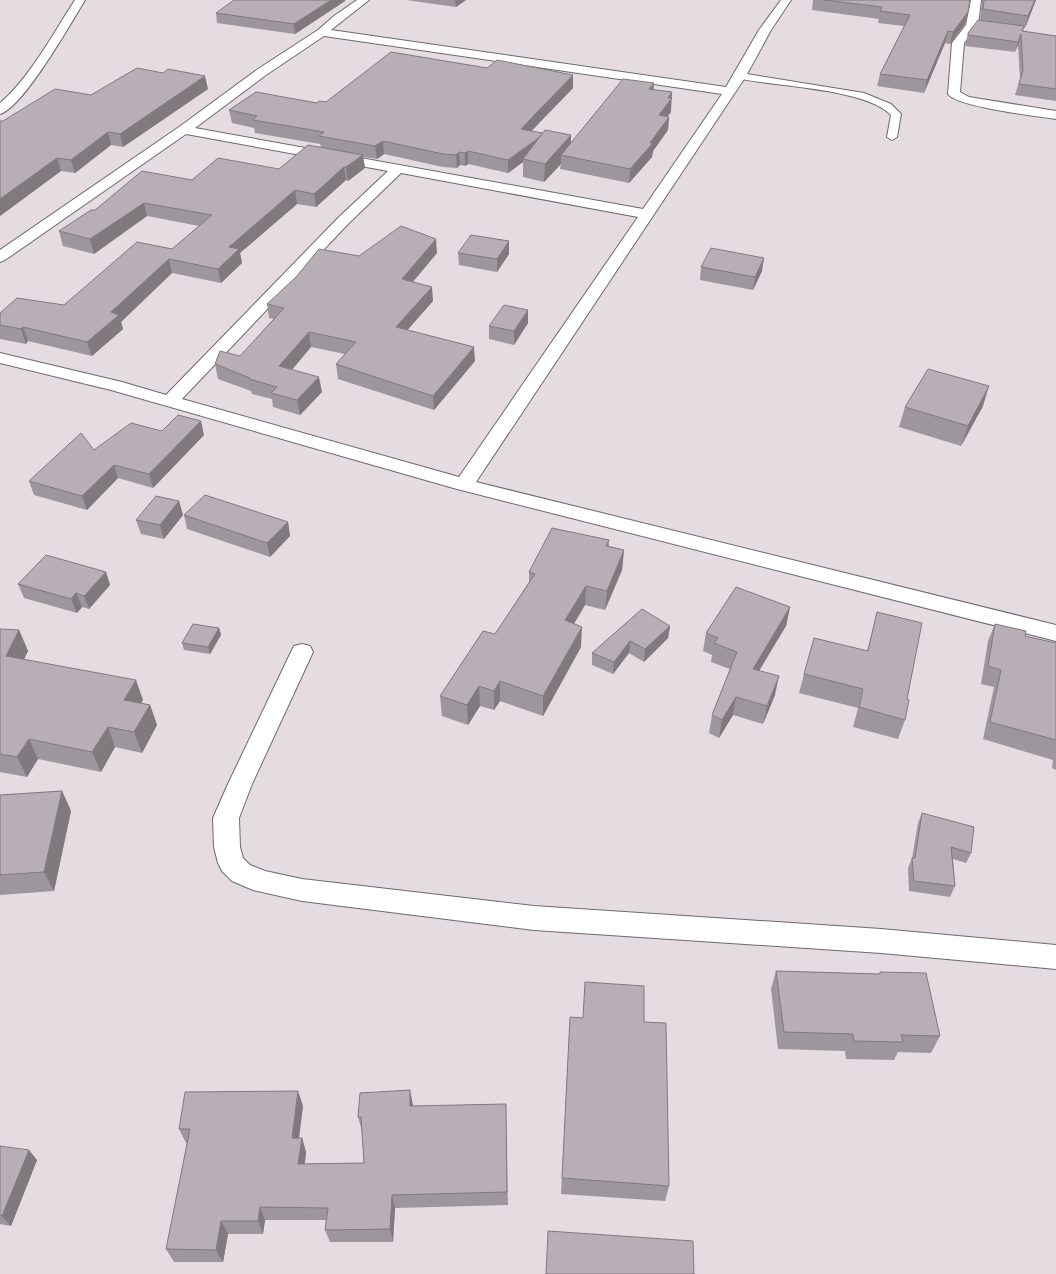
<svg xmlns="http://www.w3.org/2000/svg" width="1056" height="1274" viewBox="0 0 1056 1274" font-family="Arial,sans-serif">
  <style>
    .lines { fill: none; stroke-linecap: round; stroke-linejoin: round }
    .lane-casing { stroke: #6f686d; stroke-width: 2 }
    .street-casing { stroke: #6f686d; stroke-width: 2 }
    .lane { fill: #fff; fill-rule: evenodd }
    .street { fill: #fff; fill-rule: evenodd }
    .wall { fill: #9d969c }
    .shaded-wall { fill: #807a7f }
    .building { fill: #b7afb5; stroke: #807a7f }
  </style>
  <rect width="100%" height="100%" fill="#e5dce2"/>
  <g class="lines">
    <g class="lane-casing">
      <path id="lane" d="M740,73l124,20 27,11 10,10 -4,23 -5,3 -5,-3 4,-22c-26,-27 -116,-28 -154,-37l-1,-2 1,-2z"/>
    </g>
    <g class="street-casing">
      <g id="street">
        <path d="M75,0h10c-14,23 -62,108 -85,114v-11c29,-24 54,-71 75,-103z"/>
        <path d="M357,0h12l-38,30 395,57 33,-57 22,-30h10l-20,30 -25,46 -270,406 580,143v16l-599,-152 -346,-99 -111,-27v-10l122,29 44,13 172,-177 50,-47 -202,-37 -181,126 -5,2v-12l179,-123 79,-58 60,-39 16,-14zM324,36l398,58 -79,115 -448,-81 71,-53zM401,173l237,44 -179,260 -277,-78 166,-175z"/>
        <path d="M971,0h10l-3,25 -14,18 -4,49 9,5 87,14v8c-19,-3 -99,-12 -108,-25l4,-51 14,-18z"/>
        <path d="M302,644l8,2 3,6 -61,132 -13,34 1,29 3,11 7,7 15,6 37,8 232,27 347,23 175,16v24l-175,-16 -347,-23 -232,-29 -49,-11 -21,-9 -10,-10 -4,-8 -4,-16 -1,-29 15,-34 63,-132 3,-6z"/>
      </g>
    </g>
    <use href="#lane" class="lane"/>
    <use href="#street" class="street"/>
  </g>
  <g class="wall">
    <path d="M406,0h60l-10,7z"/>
    <path d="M813,0h157l-5,24 -15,20 -5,-1 -21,50 -47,-7 3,-12 24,-48 -26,-3 1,-4 -67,-9z"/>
    <path d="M982,0h54l-11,28h-1l-1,3 33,5v65l-41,-6 5,-16 -2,-34 -3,7 -50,-6 3,-13 12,-13z"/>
    <path d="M345,1l-50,33 -78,-11 -1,-10z"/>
    <path d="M573,88l-42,43 40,12 83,-54 17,9v14l-4,5h2l-1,13 -15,21 -1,6 -23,26 -69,-14 1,-5 -17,18 -21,-5v-15l-15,11 -40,-9 -3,2 -5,-1 -3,3 -14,-1 -59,-13 -7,5 -14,-2 2,11 -17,13 -2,-1 -30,27 -19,-3 -57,49 2,10 -21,20 -49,-10 -51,49 2,7 -31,27 -64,-15 -2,3 -26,-5v-26l64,-8 108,-56 27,-23 -52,-10 -53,38 -31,-8 -4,-15 36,-21 97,-30 87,-11 42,-22 -1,-3 -65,-11 -1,-5 -22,-5 -3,-13 88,-7z"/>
    <path d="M208,89l-85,58 -12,-2 -36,28 -14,-2 -61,45v-95h3l88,-26z"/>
    <path d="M437,253l-24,29 20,19 -26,29 68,31 -41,49 -96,-31 -2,-15 9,-10 -34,-7 -19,23 30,22 -22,23 -27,-8 -1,-8 -20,-5 -1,-3 -33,-12 -3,-15 25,-8 34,-37 -5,-1 -2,-14 92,-48z"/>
    <path d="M458,253l51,1 -12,18 -38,-7z"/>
    <path d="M701,267l61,4 -9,19 -53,-10z"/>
    <path d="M528,323l-14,22 -25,-6v-13z"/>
    <path d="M983,406l-22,40 -62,-19 6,-20z"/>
    <path d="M162,431l42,4 -51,53 -35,-10 -31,32 -53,-15 -5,-14 65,-31z"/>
    <path d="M179,501l4,14 -19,24 -23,-5 -5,-14z"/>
    <path d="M184,515l104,7 2,14 -20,21 -83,-28z"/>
    <path d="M609,540v6l15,4 -2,20 -17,40 -20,-5 -11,19 7,23 -38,69 -43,-15 -6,9 -14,-4 -12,19 -26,-9 -2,-20 55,-62 34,-52v-10z"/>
    <path d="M106,572l4,13 -21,24 -7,-2 -5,6 -53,-15 -6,-14z"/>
    <path d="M790,607l-4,19 -27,45 16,24 -12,29 -30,-9 -14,23 -10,-5 3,-18 18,-46 -19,-7 1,-7 -9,-4 3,-18z"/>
    <path d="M877,612l30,87 -2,21 -7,19 -45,-12 5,-19 -59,-15 5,-19 63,-23 5,-19z"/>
    <path d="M995,624l30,12 31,7v127l-4,-2 1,-8 -70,-21 11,-52 -13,-3 7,-43z"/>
    <path d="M670,626l-2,12 -24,24 -15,-9 -16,21 -21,-9v-12z"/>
    <path d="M219,628l2,7 -11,19 -26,-4 -2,-7z"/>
    <path d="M0,629l19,1 9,21 -4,8 119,41 -2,3 9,2 7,20 -15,28 -27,-6 -14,25 -63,-13 -11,18 -27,-5z"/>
    <path d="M62,791l9,20 -17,80 -54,4v-100z"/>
    <path d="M922,813l49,40 -5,10 -13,-4 2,27 -5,11 -41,-6 -1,-23 4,-10 6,-35z"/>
    <path d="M776,971l103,3 1,-2 60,64 -9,17 -33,-1 -4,8 -48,-1 -1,-8 -67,-2 -7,-60z"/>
    <path d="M585,982l59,40 25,164 -4,15 -104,-7 9,-177 13,1z"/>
    <path d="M303,1106l-4,32h3l4,14 -1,12 59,-1 -2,-32 -4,-14 55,-11 93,12 2,87 -113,3 -2,34h-63l-5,-12 1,-10h-61l-2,14h-35l-5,28h-49l-8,-13 21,-106h-1l-7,-14z"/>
    <path d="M0,1146l37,14 -26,66 -11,-2z"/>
  </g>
  <g class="shaded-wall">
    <path d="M331,0h14v1l-50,33 -1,-10z"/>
    <path d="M455,0h11l-10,7z"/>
    <path d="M1035,0h1l-11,28 3,-12z"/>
    <path d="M968,12l-3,12 -15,20 3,-12z"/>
    <path d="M948,31l-3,12 -21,50 3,-13z"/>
    <path d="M1021,34l-3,11 -3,7 3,-10z"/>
    <path d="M573,75v13l-52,54v-13z"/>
    <path d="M205,76l3,13 -85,58 -3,-13z"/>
    <path d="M654,83l-1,14 -4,-8z"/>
    <path d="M672,92l-1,20 -13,17 1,-14 9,-17z"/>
    <path d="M669,117l-1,13 -15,21 -1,6 -23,26 1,-14z"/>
    <path d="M108,132l3,13 -36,28 -4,-13z"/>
    <path d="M544,134l-21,25v3l-15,11v-13z"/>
    <path d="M571,135v17l-10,3v9l-17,18 1,-18z"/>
    <path d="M383,141l1,13 -7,5 -2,-13z"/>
    <path d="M468,151v13l-3,2v-13z"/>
    <path d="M459,152l1,13 -3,3 -1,-13z"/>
    <path d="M363,155l2,13 -17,13 -2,-14z"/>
    <path d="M57,158l4,13 -61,45v-17z"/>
    <path d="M344,167l2,13 -30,27 -2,-13z"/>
    <path d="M295,190l2,14 -57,49 2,10 -21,20 -3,-14 11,-22z"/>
    <path d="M144,203l3,13 -53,38 -4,-15z"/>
    <path d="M436,239l1,14 -34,40 -1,-14z"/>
    <path d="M509,241v13l-12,18v-13z"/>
    <path d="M764,258l-2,13 -9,19 2,-13z"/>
    <path d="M169,259l3,14 -51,49 2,7 -31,27 -5,-14 24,-30z"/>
    <path d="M432,287l1,14 -36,41 -1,-15z"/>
    <path d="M528,310v13l-14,22v-14z"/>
    <path d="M23,327l5,14 -2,3 -5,-15z"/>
    <path d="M309,332l2,15 -29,34 -3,-15z"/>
    <path d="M474,347l1,14 -41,49 -1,-14z"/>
    <path d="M319,377l3,15 -22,23 -3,-15z"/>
    <path d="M989,386l-6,20 -22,40 7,-20z"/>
    <path d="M201,421l3,14 -51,53 -4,-14z"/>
    <path d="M114,465l4,13 -31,32 -5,-14z"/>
    <path d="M179,501l4,14 -19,24 -4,-14z"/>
    <path d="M288,522l2,14 -20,21 -3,-14z"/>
    <path d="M624,550l-2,20 -17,40 2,-19z"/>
    <path d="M106,572l4,13 -21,24 -5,-13z"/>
    <path d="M586,586l-1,19 -21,35 1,-20z"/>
    <path d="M76,593l6,14 -5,6 -6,-14z"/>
    <path d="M790,607l-4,19 -37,61 4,-18z"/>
    <path d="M670,626l-2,12 -24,24 1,-13z"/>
    <path d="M582,627l-1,20 -38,69v-20z"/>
    <path d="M219,628l2,7 -11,19 -2,-7z"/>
    <path d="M19,630l9,21 -12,25 -10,-20z"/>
    <path d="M630,641l-1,12 -16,21 1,-12z"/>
    <path d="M779,676l-4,19 -12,29 4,-18z"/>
    <path d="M136,680l7,20 -12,20 -7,-20z"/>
    <path d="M500,681v20l-6,9v-19z"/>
    <path d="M479,686l1,20 -12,19 -1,-20z"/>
    <path d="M736,697l-3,18 -14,23 3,-18z"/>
    <path d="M150,705l7,20 -15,28 -8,-21z"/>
    <path d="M108,727l7,20 -14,25 -9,-20z"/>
    <path d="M29,739l9,20 -11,18 -10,-20z"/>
    <path d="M62,791l9,20 -17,80 -10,-19z"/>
    <path d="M410,1090l3,15v15l-3,-14z"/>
    <path d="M298,1091l5,15 -6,46 -5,-14z"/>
    <path d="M302,1138l4,14 -3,25 -5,-13z"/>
    <path d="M29,1150l8,10 -26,66 -9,-10z"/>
    <path d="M392,1195l3,13 -2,34 -3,-13z"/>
    <path d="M260,1207l5,13 -2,14 -5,-13z"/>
    <path d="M221,1221l7,13 -5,28 -7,-12z"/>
  </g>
  <g class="building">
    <path d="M234,0h97l-37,24 -78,-11z"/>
    <path d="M824,0h146l-2,12 -15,20 -5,-1 -21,49 -47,-6 30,-59 -30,-4 2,-4z"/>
    <path d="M984,0h51l-7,16 -45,-7z"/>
    <path d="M978,20l46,6 -2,5 34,5v53l-37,-5 4,-14 -2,-36 -3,8 -50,-7v-2z"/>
    <path d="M391,52l96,16 10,-8 76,15 -52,54 21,4 -2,4 -32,23 -40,-9 -3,2 -6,-1 -3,3 -13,-1 -60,-13 -8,5 -56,-10 5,-4 -71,-12 4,-4 -28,-6 27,-18 61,11 2,-2 7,1z"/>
    <path d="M137,68l26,5 5,-4 37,7 -85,58 -12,-2 -37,28 -14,-2 -57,41v-78h3l52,-32 36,6z"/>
    <path d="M623,79l31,4 -5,6 23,3 -4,6h4l-13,17 10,2 -19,26h3l-23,26 -69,-14z"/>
    <path d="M545,130l26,5 -26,29 -22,-5z"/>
    <path d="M308,145l55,10 -17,12h-2l-30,27 -19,-4 -66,57 10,2 -21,20 -49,-10 -58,53 8,3 -32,27 -64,-15 -2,2 -21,-4v-12l17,-15 47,7 73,-63 35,7 40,-34 -68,-12 -54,36 -31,-8 32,-21h4l47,-39 50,9 26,-22 61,11z"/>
    <path d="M401,226l35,13 -34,40 30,8 -36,40 78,20 -41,49 -97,-32 20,-22 -47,-10 -30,34 40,11 -22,23 -26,-7 6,-6 -28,-8 1,-1 -35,-14 5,-13 20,5 44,-48 -17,-4 29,-27 23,-28 40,7z"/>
    <path d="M471,235l38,6 -12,18 -39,-6z"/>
    <path d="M711,248l53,10 -9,19 -54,-10z"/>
    <path d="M504,305l24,5 -14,21 -25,-5z"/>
    <path d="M928,369l61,17 -21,40 -63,-19z"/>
    <path d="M178,415l23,6 -52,53 -35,-9 -32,31 -53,-15 52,-48 13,17 37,-27 31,8z"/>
    <path d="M205,495l83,27 -21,21 -83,-28z"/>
    <path d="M156,496l23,5 -19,24 -24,-5z"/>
    <path d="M552,528l57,12 -3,6 18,4 -17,41 -21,-5 -21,34 17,7 -39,69 -43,-15 -6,10 -15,-5 -12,19 -27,-9 43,-65 12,3 40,-60 -6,-2z"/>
    <path d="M46,555l60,17 -22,24 -8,-3 -5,6 -53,-15z"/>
    <path d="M736,587l54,20 -37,62 26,7 -12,30 -31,-9 -14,23 -10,-5 25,-63 -23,-9 4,-5 -12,-5z"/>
    <path d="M642,609l28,17 -25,23 -15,-8 -16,21 -22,-9z"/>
    <path d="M877,612l45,11 -15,76 2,1 -4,20 -46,-13 4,-18 -59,-15 10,-36 54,13z"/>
    <path d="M193,624l26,4 -11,19 -26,-4z"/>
    <path d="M995,624l31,7 -1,5 31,7v97l-66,-18 11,-52 -13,-4z"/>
    <path d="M0,629l19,1 -13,26 130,24 -12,20 26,5 -16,27 -26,-5 -16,25 -63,-13 -12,18 -17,-3z"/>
    <path d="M62,791l-18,81 -44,3v-80z"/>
    <path d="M922,813l52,14 -3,26 -20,-6 4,39 -41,-5 -2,-23h3z"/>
    <path d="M776,971l104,3v-2l46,1 14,63 -39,-1 2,7 -49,-1 -1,-7 -69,-2z"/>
    <path d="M585,982l59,4v36l22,1 3,163 -107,-8 8,-161 13,1z"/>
    <path d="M410,1090v16l96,-2 1,88 -115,3 -2,34 -65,1 3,-22 -68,-1 -2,14h-37l-5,29 -50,-1 24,-120h-11l6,-37 113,-1 -6,47h10l-4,26 66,-1 -3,-46h-3l2,-24z"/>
    <path d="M0,1146l29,4 -27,66 -2,-1z"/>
    <path d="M548,1231l145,10 1,33h-148z"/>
  </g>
</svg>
